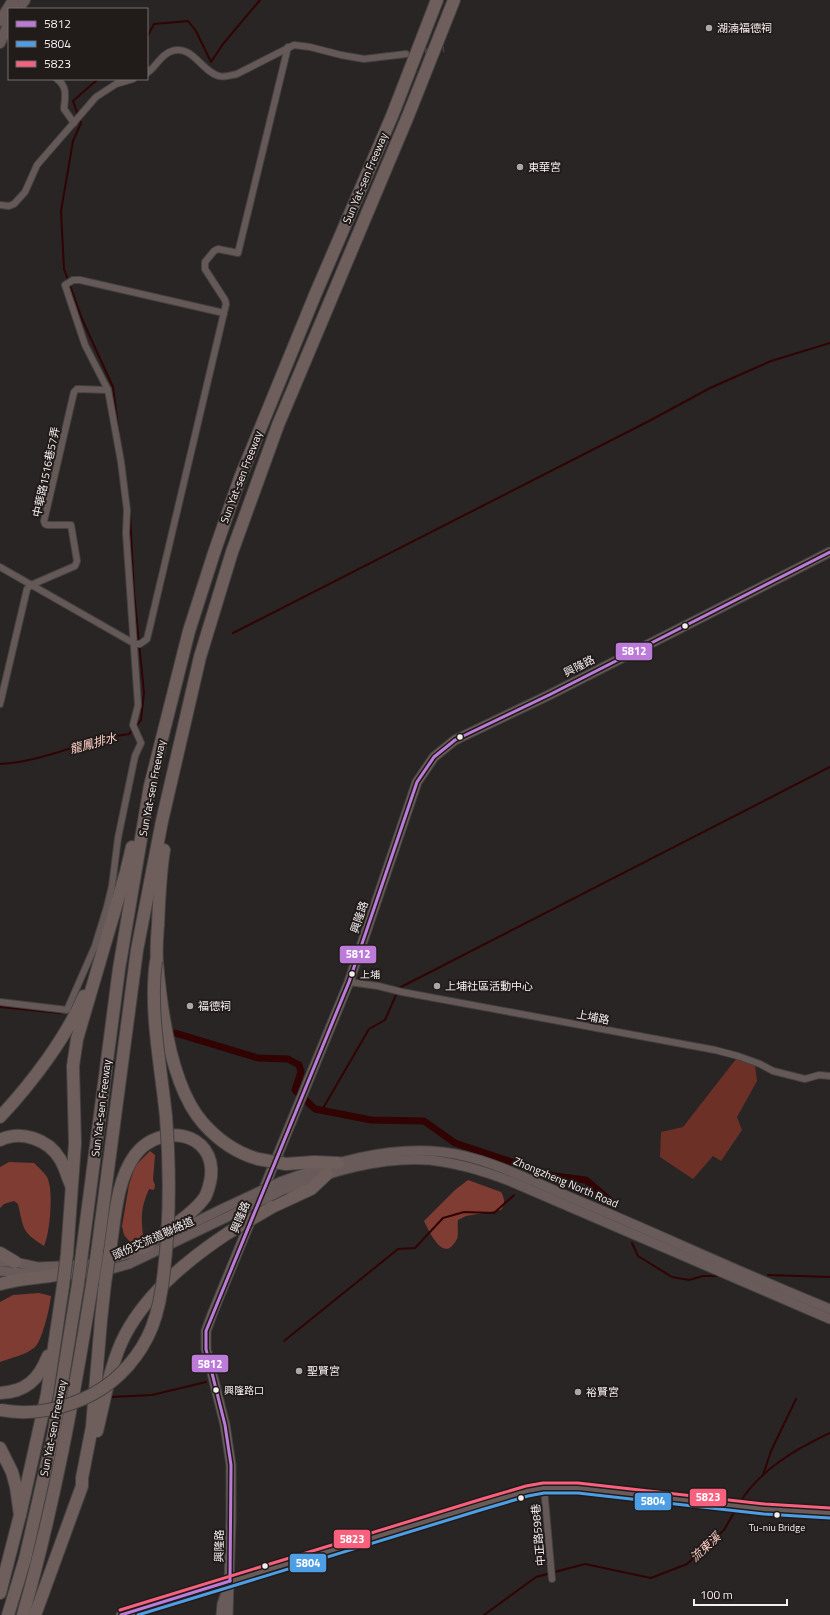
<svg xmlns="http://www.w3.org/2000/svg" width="830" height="1615" viewBox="0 0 830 1615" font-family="'Titillium Web','Noto Sans TC',sans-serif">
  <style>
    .green { fill: #6c3026 }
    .forest { fill: #7f3c32 }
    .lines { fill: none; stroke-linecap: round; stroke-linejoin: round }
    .stream { stroke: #310303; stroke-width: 2 }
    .canal { stroke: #310303; stroke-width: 7 }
    .street-tunnel { stroke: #474343; stroke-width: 6; stroke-dasharray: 6 3; stroke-linecap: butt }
    .street-casing { stroke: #454242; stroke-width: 8 }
    .secondary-casing { stroke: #454242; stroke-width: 11 }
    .primary-casing { stroke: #454242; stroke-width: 12 }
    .highway-casing { stroke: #454242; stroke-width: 14 }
    .street { stroke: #655958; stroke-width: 6 }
    .secondary { stroke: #695b59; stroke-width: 9 }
    .primary { stroke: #665957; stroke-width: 10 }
    .highway { stroke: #6e5f5c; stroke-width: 12 }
    .secondary-bridge-casing { stroke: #454242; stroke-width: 11; stroke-linecap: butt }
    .highway-bridge-casing { stroke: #454242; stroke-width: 14; stroke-linecap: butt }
    .secondary-bridge { stroke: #695b59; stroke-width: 9 }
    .highway-bridge { stroke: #6e5f5c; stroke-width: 12 }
    .bus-1-casing { stroke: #211b1a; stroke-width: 6 }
    .bus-2-casing { stroke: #211b1a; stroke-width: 6 }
    .bus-3-casing { stroke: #211b1a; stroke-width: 6 }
    .bus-1 { stroke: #bd7bd9; stroke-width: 3 }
    .bus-2 { stroke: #4d9ee5; stroke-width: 3 }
    .bus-3 { stroke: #f8607d; stroke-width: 3 }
    .poi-dot { fill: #ada8a8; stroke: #211b1a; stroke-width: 1.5 }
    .bus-dot { fill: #f4efee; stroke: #211b1a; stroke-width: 1.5 }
    .labels { text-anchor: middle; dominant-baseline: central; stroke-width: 4; stroke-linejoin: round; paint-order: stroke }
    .bus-label { font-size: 10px; fill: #f4efee; stroke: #211b1a; text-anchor: start }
    .poi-label { font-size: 11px; fill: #f4efee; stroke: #211b1a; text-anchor: start }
    .street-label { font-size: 11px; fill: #f4efee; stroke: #211b1a }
    .water-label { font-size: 12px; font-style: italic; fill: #ffd0c7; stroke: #211b1a }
    .line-badge { stroke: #211b1a; stroke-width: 1.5 }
    .badge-label { font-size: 11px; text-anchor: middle; font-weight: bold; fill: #fff }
  </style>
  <rect width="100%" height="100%" fill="#292525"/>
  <path class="green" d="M736,1059l19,6 2,16 -20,36 5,13 -21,31 -8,-5 -20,23 -33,-22 1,-25 22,-5z"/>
  <g class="forest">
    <path d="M150,1151l5,4 -2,25 2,5 -1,5 -5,-1c-8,19 -8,26 -6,46l-7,7 -5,1 -7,-8 -2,-9 7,-41 6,-19z"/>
    <path d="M9,1162l25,1c4,4 10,9 13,14 7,13 3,56 -3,69 -23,-15 -20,-17 -26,-42l-4,-3 -10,3 -4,4v-41z"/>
    <path d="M468,1180l33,12c4,6 4,13 0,18l-35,6 -8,4c-1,6 1,14 -1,19 -1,2 -4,6 -6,8 -11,9 -23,-18 -27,-26l31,-31z"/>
    <path d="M39,1293l12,3c-1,11 -9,45 -16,51 -9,8 -24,11 -35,15v-60l13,-7z"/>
  </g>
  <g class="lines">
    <g class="stream">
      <path d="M147,37l7,-13 34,-3 8,10 15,31 12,-18 37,-44"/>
      <path d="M98,79l-25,22 8,22 -8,18 -12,70 3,58 18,50 31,68 6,48"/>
      <path d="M233,633l418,-213 59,-32 61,-27 59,-18"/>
      <path d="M0,764c45,-2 85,-25 129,-30l12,-14 3,-27 -10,-101 -4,-79"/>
      <path d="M0,1007l61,6"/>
      <path d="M322,1110l47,-81 16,-9 14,-32 431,-221"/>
      <path d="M632,1243l6,13 34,21 17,3 14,-4h18"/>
      <path d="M768,1275l62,2"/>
      <path d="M284,1341l114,-92 17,-1 28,-30 21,-6 30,1 20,-18"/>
      <path d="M111,1397l41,-2 54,-13"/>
      <path d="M763,1475l8,-24 25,-52"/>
      <path d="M739,1504c20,-34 57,-55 91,-71"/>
      <path d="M484,1615l52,-38 49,-13 66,14 36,-14 37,-34 12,-21"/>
    </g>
    <path class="canal" d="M175,1033l83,25 30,1 11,6 2,7 -6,18 20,19 56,11 53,1 31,22 99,33 32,4 29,25"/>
    <path class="street-tunnel" d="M416,53l28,-4"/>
    <g class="street-casing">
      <g id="street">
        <path d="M147,73c9,-6 14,-19 25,-22 20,-7 30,21 47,25 6,2 12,-1 18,-2l57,-29 16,2 31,8 23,4 42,-5"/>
        <path d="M57,79c11,8 8,18 7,30l10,14"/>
        <path d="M0,205l9,1 5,-2 11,-12 12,-27 59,-68 20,-13 17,-5"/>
        <path d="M0,567l135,77h5l7,-5 79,-335 -1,-4 -20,-31v-7l9,-11 4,-2 20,4 50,-206"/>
        <path d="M31,585l44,-19 2,-5 -6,-36h-24l-2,-1 -1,-3 30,-129 3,-3 31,1"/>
        <path d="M0,704l27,-115 4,-4"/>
        <path d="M349,982l29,4 24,6 313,58 23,6 22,8 13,7 32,8 14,-4 11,1"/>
        <path d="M0,1002l67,8 28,-64 12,-39 5,-21 6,-48 17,-82 6,-13 -8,-18 5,-20 -12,-172 1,-23 -6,-48 -13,-72 -23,-45 -20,-60 8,-5h7l144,33"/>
        <path d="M544,1488l8,91"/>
      </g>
    </g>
    <g class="secondary-casing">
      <g id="secondary">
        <path d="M280,1182c52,-19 106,-36 162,-30 45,5 89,29 130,46 87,36 171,76 258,111"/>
        <path d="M285,1189c46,-17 95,-33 145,-29 28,3 54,11 80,21l320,138"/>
        <path d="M165,1237l59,-29"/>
        <path d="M0,1262h15l23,5 48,-2 43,-11 19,-8"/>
        <path d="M0,1271l34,3"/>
        <path d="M59,1275l42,-3 28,-8 98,-47"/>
        <path d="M121,1615l362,-111 44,-13 17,-3h34l187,21 48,4h17"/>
        <path d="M221,1615l1,-11 5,-14"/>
        <path d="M228,1615l3,-96v-54l-6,-40 -19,-76v-18l7,-19 136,-330 68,-200 17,-25 21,-17 94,-45 281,-143"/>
      </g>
    </g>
    <g class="primary-casing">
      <g id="primary">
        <path d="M18,9l7,-9"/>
        <path d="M0,21l13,-21"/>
        <path d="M0,43l9,-20"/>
      </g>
    </g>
    <g class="highway-casing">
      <g id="highway">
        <path d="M164,850c-4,25 -5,50 -6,75 -1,12 -2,25 -1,37 4,47 14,125 46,161 15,17 34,30 55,36"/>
        <path d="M0,1117c31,-33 66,-79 84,-121"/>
        <path d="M0,1140c21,-10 48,-1 60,19 5,8 7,17 11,26"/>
        <path d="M286,1164l28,-2 24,1"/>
        <path d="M272,1207l39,-18 16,-15"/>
        <path d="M110,1251c5,-32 6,-70 25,-96 24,-33 81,-24 76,22 -1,6 -3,14 -6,20 -14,20 -44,36 -63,52"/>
        <path d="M0,1253l15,9"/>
        <path d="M82,1253l37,-284 16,-95 15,-88 39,-155 25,-78 26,-75 75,-183 77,-179 45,-116"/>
        <path d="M97,1253l40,-303 25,-129 38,-164 32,-105 46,-127 130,-309 46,-116"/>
        <path d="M67,1254l8,-111 -2,-77 4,-27 49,-167 6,-25"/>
        <path d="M0,1284c18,-5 37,-6 56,-9"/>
        <path d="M0,1393c26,-1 39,-14 48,-37"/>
        <path d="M97,1431c8,-32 13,-67 28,-96 22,-42 65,-77 103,-102"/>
        <path d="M0,1448l12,24 4,15 4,28 -20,78"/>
        <path d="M20,1515l27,-121 16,-108"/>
        <path d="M8,1615l17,-56 29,-127 24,-148"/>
        <path d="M23,1615c31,-109 51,-218 69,-330"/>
        <path d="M35,1615l47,-129v-8l10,-51 9,-107 4,-37"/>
      </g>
    </g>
    <use href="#street" class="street"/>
    <use href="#secondary" class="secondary"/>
    <use href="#primary" class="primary"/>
    <use href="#highway" class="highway"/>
    <g class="secondary-bridge-casing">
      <g id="secondary-bridge">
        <path d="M224,1208l56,-26"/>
        <path d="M227,1217l58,-28"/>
      </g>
    </g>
    <g class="highway-bridge-casing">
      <g id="highway-bridge">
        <path d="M258,1159l28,5"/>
        <path d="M228,1233l44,-26"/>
        <path d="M105,1283l5,-32"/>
        <path d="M78,1284l4,-31"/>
        <path d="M92,1285l5,-32"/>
        <path d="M63,1286l4,-32"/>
        <path d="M0,1410c32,6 65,-1 93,-16 26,-14 48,-39 59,-67 7,-18 10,-37 12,-56 6,-51 6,-103 2,-154 -5,-51 -17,-106 -10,-156"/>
      </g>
    </g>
    <use href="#secondary-bridge" class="secondary-bridge"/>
    <use href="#highway-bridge" class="highway-bridge"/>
    <g class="bus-1-casing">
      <g id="bus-1">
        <path d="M230,1581l1,-116 -6,-40 -19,-76v-18l143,-349 68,-200 17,-25 21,-17 94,-45 281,-143"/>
        <path d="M121,1615l109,-34"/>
      </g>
    </g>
    <g class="bus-2-casing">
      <path id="bus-2" d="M138,1615l346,-106 44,-13 16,-3h34l186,21 66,4"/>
    </g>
    <g class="bus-3-casing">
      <path id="bus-3" d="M120,1610l362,-111 44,-13 17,-3h35l187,21 65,4"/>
    </g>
    <use href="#bus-1" class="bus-1"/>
    <use href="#bus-2" class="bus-2"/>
    <use href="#bus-3" class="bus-3"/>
  </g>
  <g class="poi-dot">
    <circle cx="709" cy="28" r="4"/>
    <circle cx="520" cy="167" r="4"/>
    <circle cx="437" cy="986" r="4"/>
    <circle cx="190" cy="1006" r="4"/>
    <circle cx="299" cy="1371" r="4"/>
    <circle cx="578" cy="1392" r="4"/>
  </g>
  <g class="bus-dot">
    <circle cx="685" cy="626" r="3.5"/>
    <circle cx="460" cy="737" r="3.5"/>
    <circle cx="352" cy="974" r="3.5"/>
    <circle cx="216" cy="1390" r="3.5"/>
    <circle cx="521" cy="1498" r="3.5"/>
    <circle cx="777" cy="1515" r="3.5"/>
    <circle cx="265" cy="1566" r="3.5"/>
  </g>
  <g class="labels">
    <g class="bus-label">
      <text x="360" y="974">上埔</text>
      <text x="224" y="1390">興隆路口</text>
      <text x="777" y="1527" text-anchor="middle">Tu-niu Bridge</text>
    </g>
    <g class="poi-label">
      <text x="717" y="28">湖湳福德祠</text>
      <text x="528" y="167">東華宮</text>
      <text x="445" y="986">上埔社區活動中心</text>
      <text x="198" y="1006">福德祠</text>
      <text x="307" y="1371">聖賢宮</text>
      <text x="586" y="1392">裕賢宮</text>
    </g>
    <g class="street-label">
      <text transform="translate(365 178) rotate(-67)">Sun Yat-sen Freeway</text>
      <text transform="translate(46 472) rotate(-78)">中華路1516巷57弄</text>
      <text transform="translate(241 477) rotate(-69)">Sun Yat-sen Freeway</text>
      <text transform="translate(579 666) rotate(-27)">興隆路</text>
      <text transform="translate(152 788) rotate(-79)">Sun Yat-sen Freeway</text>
      <text transform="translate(359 917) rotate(-71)">興隆路</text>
      <text transform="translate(593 1017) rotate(11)">上埔路</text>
      <text transform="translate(101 1108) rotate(-83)">Sun Yat-sen Freeway</text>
      <text transform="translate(566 1182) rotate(23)">Zhongzheng North Road</text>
      <text transform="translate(240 1217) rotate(-68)">興隆路</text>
      <text transform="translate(153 1238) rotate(-24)">頭份交流道聯絡道</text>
      <text transform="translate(53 1428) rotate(-79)">Sun Yat-sen Freeway</text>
      <text transform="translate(538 1535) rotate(-95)">中正路598巷</text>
      <text transform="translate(219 1546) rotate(-89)">興隆路</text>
    </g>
    <g class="water-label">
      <text transform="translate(93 743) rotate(-15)">龍鳳排水</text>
      <text transform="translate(705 1547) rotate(-43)">流東溪</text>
    </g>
  </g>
  <g class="line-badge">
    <rect x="615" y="642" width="38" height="19" rx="4" fill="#bd7bd9"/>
    <rect x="339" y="945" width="38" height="19" rx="4" fill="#bd7bd9"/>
    <rect x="191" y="1354" width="38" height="19" rx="4" fill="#bd7bd9"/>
    <rect x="689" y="1488" width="38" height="19" rx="4" fill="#f8607d"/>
    <rect x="634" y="1492" width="38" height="19" rx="4" fill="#4d9ee5"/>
    <rect x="333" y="1529" width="38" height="20" rx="4" fill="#f8607d"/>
    <rect x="289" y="1553" width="38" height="20" rx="4" fill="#4d9ee5"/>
  </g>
  <g class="badge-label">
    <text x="634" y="655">5812</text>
    <text x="358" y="958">5812</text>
    <text x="210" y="1368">5812</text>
    <text x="708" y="1501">5823</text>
    <text x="653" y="1505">5804</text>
    <text x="352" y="1543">5823</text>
    <text x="308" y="1567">5804</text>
  </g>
  <rect x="8" y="8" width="140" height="72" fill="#211b1a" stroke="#75706f"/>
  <rect x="16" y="21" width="20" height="6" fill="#bd7bd9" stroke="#75706f"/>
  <text x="44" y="28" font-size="12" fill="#f4efee">5812</text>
  <rect x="16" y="41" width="20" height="6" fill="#4d9ee5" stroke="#75706f"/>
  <text x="44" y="48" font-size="12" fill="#f4efee">5804</text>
  <rect x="16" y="61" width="20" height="6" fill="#f8607d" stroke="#75706f"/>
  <text x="44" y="68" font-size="12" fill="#f4efee">5823</text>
  <path d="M694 1599v6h93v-6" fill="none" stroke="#f4efee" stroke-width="2"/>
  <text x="700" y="1599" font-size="12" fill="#f4efee" stroke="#211b1a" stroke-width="3" paint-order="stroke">100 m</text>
</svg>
